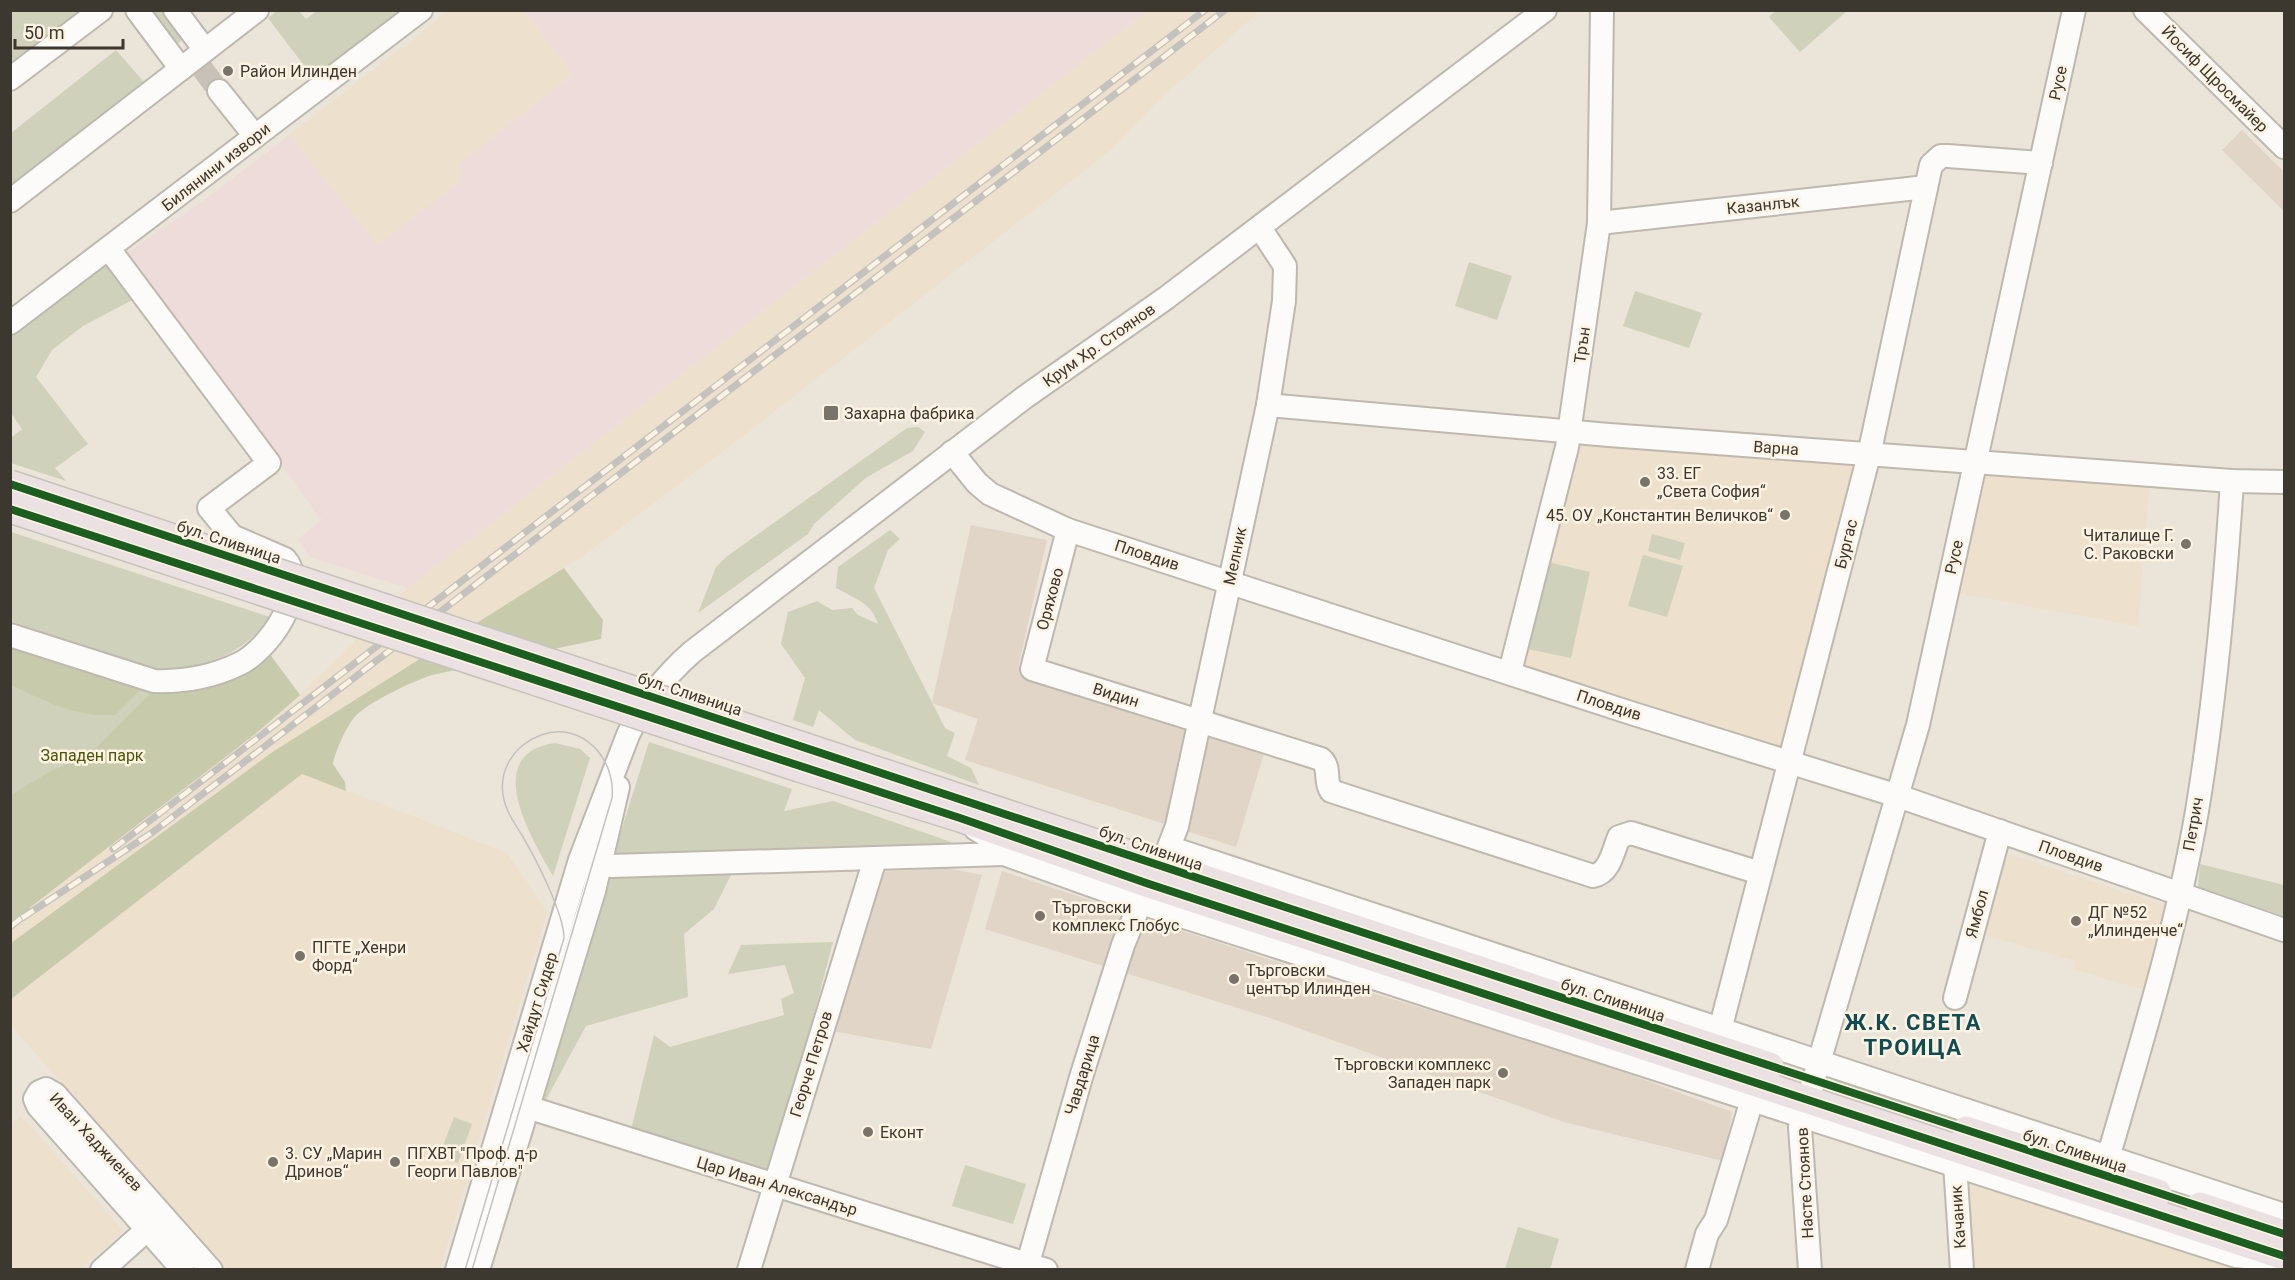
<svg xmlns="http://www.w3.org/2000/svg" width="2295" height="1280" viewBox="0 0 2295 1280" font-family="Roboto,sans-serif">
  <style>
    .commercial { fill: #e0d5c6 }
    .industrial { fill: #eedcda }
    .built { fill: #ede0cc }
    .green { fill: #cfd1ba }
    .forest { fill: #c7cbab }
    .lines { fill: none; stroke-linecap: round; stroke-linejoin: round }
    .minor-tunnel { stroke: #c8c1b7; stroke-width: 22; stroke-dasharray: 22 11; stroke-linecap: butt }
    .minor-casing { stroke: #beb8af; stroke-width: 26 }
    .major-casing { stroke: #c6c2bc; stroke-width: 30 }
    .minor { stroke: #fcfbf9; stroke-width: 22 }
    .major { stroke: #ece1e2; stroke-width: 27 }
    .tram { stroke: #c4c2bf; stroke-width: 1.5 }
    .rail-casing { stroke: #c4c2bf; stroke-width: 7 }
    .rail { stroke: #fef3e3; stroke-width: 4.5; stroke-dasharray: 14; stroke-linecap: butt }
    .major-bridge-casing { stroke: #c6c2bc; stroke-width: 30; stroke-linecap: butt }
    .major-bridge { stroke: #ece1e2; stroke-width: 27 }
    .cycleway-casing { stroke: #fef3e3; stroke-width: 11 }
    .cycleway { stroke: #1b5e20; stroke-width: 8 }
    .poi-dot { fill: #79746a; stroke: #fef3e3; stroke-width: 2 }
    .labels { text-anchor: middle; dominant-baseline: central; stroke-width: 5; stroke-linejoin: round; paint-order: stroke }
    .poi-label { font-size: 16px; fill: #3c372f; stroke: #fef3e3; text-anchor: start }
    .street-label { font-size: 16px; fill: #3c372f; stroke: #fef3e3 }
    .park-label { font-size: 16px; fill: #495808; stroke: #fef3e3 }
    .district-label { font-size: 22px; font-weight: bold; letter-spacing: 1.5px; fill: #0f4c54; stroke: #fef3e3 }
  </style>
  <rect width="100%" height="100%" fill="#ebe4d9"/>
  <g class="commercial">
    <path d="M2242,130l42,42v39l-62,-61z"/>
    <path d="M971,525l76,15 -29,127 247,83 -29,97 -271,-87 13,-41 -46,-16z"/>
    <path d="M947,868l35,7 -51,174 -99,-18 47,-159z"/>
    <path d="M1002,871l360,119 206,62 164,60 -9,49 -159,-39 -294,-104 -285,-89z"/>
  </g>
  <path class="industrial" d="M524,11h623l-739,577 -98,-31 -12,-18 24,-19 -198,-265 82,-56 83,-64 89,110 82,-82 113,-88z"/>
  <g class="built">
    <path d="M449,11h75l49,64 -113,88v19l-82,63 -89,-110z"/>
    <path d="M1147,11h113l-98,86 -50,52 -373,290 -155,116 -310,196 -263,192v-21l244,-188 45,-39 108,-107z"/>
    <path d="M1570,432l299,23 -78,308 -281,-91z"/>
    <path d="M1975,463l175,13 -12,150 -192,-35z"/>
    <path d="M302,773l205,80 40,59 -107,357h-212l-217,-243 -1,-27z"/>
    <path d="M2006,853l161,53 -23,84 -71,-21 2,-8 -90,-26z"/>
    <path d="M21,1116l102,115 -43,38h-69v-145z"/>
    <path d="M1966,1177l263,88v4h-258z"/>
  </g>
  <g class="green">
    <path d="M278,10l21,1 7,8 11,-8 86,-1 -88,70 -47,-62z"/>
    <path d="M1777,10h70v1l-47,41 -31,-35z"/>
    <path d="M11,11h81l-81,62z"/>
    <path d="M137,11h38l16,22 -23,18z"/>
    <path d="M116,50l34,39 -139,108v-64z"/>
    <path d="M108,259l30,38 -55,29 -31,24 -16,27 52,67 -33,24 11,13 -55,-18v-25l11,-9 -11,-16v-100z"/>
    <path d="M1469,262l43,14 -15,44 -42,-14z"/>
    <path d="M1635,291l67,22 -13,35 -66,-22z"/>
    <path d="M918,427l7,5 -12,19 -46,26 -53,47 -6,10 -110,79 18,-46 10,-10 181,-129z"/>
    <path d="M890,530l10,9 -12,11 -14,38 71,140 10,5 -8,23 24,12 8,17 -124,-45 -36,-30 -6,17 -20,-7 12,-42 -24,-34 7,-32 29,-11 15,9 20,-2 6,7 20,9c-6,-21 -24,-26 -42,-36l2,-21z"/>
    <path d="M11,532l259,85c-27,40 -75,55 -121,53l-138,-49z"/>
    <path d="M1652,534l33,9 -5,17 -32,-9z"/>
    <path d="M1643,555l40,11 -16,51 -39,-11z"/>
    <path d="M1548,562l42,10 -19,86 -43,-9z"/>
    <path d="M11,643l208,39 52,-26 29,39 -45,39 -244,188z"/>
    <path d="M649,742l143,47 -8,22 49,-10 118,41 1,4 -339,11z"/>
    <path d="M555,743l25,6 10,9 -37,118c-20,-36 -74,-122 2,-133z"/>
    <path d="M2200,864l84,21v31l-86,-29z"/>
    <path d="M735,867l-21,42 -30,25 4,63 -102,29 -43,79 -9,-2 70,-232z"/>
    <path d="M833,942l-62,236 -141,-44 24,-99 16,12 114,-32 -3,-16 13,-6 -9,-28 -57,9 13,-29z"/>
    <path d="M1836,1077l448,144v7l-450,-145z"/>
    <path d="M454,1117l18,7 -14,39 -19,-7z"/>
    <path d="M965,1165l61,19 -13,40 -61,-18z"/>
    <path d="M1518,1227l41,12 -9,30h-45z"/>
  </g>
  <g class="forest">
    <path d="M564,568l39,52 -2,19 -169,36c-19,6 -66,28 -78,43 -7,7 -20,36 -21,46l12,18 1,9 -44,-17 -291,225v-56l263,-192z"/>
    <path d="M11,643l132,44 -28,28c-38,3 -70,-14 -104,-30z"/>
    <path d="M271,656l29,39 -45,39 -244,188v-127l38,-23 40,-17 65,-65 65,-8z"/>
  </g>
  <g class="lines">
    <path class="minor-tunnel" d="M201,67l18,24"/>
    <g class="minor-casing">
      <g id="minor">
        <path d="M137,10l44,59"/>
        <path d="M175,10l30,40"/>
        <path d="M2145,10l139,137"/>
        <path d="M10,79l91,-69"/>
        <path d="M219,91l36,45"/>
        <path d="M10,201l247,-191"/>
        <path d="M1599,223l327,-36"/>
        <path d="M10,323l411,-313"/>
        <path d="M1268,405l341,30 623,46 52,1"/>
        <path d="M952,452l25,31 13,11 78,36 566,184 264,82 386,134"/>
        <path d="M1068,530l-36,139 289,90c10,8 3,22 10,32l262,85c17,-3 20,-25 26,-39l12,-4 129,40"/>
        <path d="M10,635l144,46c29,1 58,-4 85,-17 30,-14 72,-75 46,-105l-53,-23 -23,-28 60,-45 -160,-214"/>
        <path d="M1510,672l57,-225 32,-224 3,-213"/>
        <path d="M976,829l20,12 8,13 134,48 1098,354 37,4"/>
        <path d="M1171,848l1113,367"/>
        <path d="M1164,860l13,-34 91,-421 16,-104 1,-35 -25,-38"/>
        <path d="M587,862l24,4 393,-12"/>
        <path d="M1955,998l45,-167"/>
        <path d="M1720,1030l149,-575 62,-290 10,-9h7l93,7"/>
        <path d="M508,1101l538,169"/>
        <path d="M2108,1158c33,-114 69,-230 89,-347 18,-109 28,-219 35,-330"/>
        <path d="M1955,1164l7,106"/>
        <path d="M102,1270l57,-51"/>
        <path d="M183,1270l-145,-164 -3,-7 4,-7 7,-3 9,5 156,176"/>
        <path d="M457,1270l123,-410 48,-125c15,-32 37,-59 64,-83l333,-255 141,-99 379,-288"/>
        <path d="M478,1270l116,-379 24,-104"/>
        <path d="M749,1270l126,-411"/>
        <path d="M1026,1270l56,-196 41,-129 22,-54"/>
        <path d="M1697,1270l10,-36 9,-14 36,-120"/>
        <path d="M1810,1270l-10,-143 118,-402 156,-715"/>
      </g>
    </g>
    <g class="major-casing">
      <g id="major">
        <path d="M806,747l964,319"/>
        <path d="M799,768l161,50 189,66 1135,372"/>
        <path d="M1966,1130l192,63"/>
        <path d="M2200,1206l84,28"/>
      </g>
    </g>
    <use href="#minor" class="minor"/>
    <use href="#major" class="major"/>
    <path class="tram" d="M465,1270l99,-332c0,-24 -28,-79 -41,-101 -7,-12 -16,-23 -19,-37 -7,-29 10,-55 37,-65 42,-15 75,25 71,63l-140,472"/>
    <g class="rail-casing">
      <g id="rail">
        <path d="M113,849l1092,-839"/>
        <path d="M22,918l131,-86 1072,-822"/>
        <path d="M10,927l19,-15"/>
      </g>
    </g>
    <use href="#rail" class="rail"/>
    <g class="major-bridge-casing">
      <g id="major-bridge">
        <path d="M10,484l796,263"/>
        <path d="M10,509l789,259"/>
      </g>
    </g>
    <use href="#major-bridge" class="major-bridge"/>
    <g class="cycleway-casing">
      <g id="cycleway">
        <path d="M10,484l1272,422 1002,328"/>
        <path d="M10,509l950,309 189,66 1135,372"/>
      </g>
    </g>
    <use href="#cycleway" class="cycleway"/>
  </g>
  <g class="poi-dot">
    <circle cx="228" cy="71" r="6"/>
    <rect x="823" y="405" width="16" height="16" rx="3"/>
    <circle cx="1645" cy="482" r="6"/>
    <circle cx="1785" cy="515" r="6"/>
    <circle cx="2186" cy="544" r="6"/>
    <circle cx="1040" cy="916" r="6"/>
    <circle cx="2076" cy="921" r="6"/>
    <circle cx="300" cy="956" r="6"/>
    <circle cx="1234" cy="979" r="6"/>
    <circle cx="1503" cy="1073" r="6"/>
    <circle cx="868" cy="1132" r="6"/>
    <circle cx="273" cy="1162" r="6"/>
    <circle cx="395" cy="1162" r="6"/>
  </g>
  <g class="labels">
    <g class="poi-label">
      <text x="240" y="71">Район Илинден</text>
      <text x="844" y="413">Захарна фабрика</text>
      <text x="1657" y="473">33. ЕГ<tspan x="1657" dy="18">„Света София“</tspan></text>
      <text x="1773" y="515" text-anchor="end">45. ОУ „Константин Величков“</text>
      <text x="2174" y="535" text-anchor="end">Читалище Г.<tspan x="2174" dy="18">С. Раковски</tspan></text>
      <text x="1052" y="907">Търговски<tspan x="1052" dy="18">комплекс Глобус</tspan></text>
      <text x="2088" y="912">ДГ №52<tspan x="2088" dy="18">„Илинденче“</tspan></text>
      <text x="312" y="947">ПГТЕ „Хенри<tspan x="312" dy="18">Форд“</tspan></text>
      <text x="1246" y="970">Търговски<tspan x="1246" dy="18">център Илинден</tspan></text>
      <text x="1491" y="1064" text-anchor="end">Търговски комплекс<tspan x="1491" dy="18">Западен парк</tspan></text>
      <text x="880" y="1132">Еконт</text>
      <text x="285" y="1153">3. СУ „Марин<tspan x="285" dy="18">Дринов“</tspan></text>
      <text x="407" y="1153">ПГХВТ "Проф. д-р<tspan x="407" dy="18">Георги Павлов"</tspan></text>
    </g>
    <g class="street-label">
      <text transform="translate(2215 79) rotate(45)">Йосиф Щросмайер</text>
      <text transform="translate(2058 83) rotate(-78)">Русе</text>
      <text transform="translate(216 167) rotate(-38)">Билянини извори</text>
      <text transform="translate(1763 205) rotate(-6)">Казанлък</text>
      <text transform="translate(1099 345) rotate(-35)">Крум Хр. Стоянов</text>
      <text transform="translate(1582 345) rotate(-82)">Трън</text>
      <text transform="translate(1776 448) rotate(4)">Варна</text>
      <text transform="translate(229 542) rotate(18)">бул. Сливница</text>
      <text transform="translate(1846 544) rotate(-76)">Бургас</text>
      <text transform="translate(1147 555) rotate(18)">Пловдив</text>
      <text transform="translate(1235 556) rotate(-78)">Мелник</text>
      <text transform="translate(1954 557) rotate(-77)">Русе</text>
      <text transform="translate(1050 599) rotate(-75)">Оряхово</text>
      <text transform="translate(690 694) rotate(18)">бул. Сливница</text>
      <text transform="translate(1116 695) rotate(17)">Видин</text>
      <text transform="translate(1609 705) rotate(18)">Пловдив</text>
      <text transform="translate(2193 824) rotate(-80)">Петрич</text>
      <text transform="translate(1151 848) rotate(19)">бул. Сливница</text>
      <text transform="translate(2071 856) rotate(19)">Пловдив</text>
      <text transform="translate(1977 914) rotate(-75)">Ямбол</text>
      <text transform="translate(1613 1000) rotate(18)">бул. Сливница</text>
      <text transform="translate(537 1002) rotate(-73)">Хайдут Сидер</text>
      <text transform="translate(811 1064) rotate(-73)">Георче Петров</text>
      <text transform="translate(1082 1075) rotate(-73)">Чавдарица</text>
      <text transform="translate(96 1142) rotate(47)">Иван Хаджиенев</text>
      <text transform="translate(2075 1151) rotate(18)">бул. Сливница</text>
      <text transform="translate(1805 1183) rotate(-93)">Насте Стоянов</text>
      <text transform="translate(777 1186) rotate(17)">Цар Иван Александър</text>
      <text transform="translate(1958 1217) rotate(-94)">Качаник</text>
    </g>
    <g class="park-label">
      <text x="92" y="755">Западен парк</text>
    </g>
    <g class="district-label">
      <text x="1913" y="1022">Ж.К. СВЕТА<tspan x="1913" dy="25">ТРОИЦА</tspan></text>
    </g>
  </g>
  <rect width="2295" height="1280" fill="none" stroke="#3c372f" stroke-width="24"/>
  <path d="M15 39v9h108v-9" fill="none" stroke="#3c372f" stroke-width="3"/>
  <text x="24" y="39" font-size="18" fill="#3c372f" stroke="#fef3e3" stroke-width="4.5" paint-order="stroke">50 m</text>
</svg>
